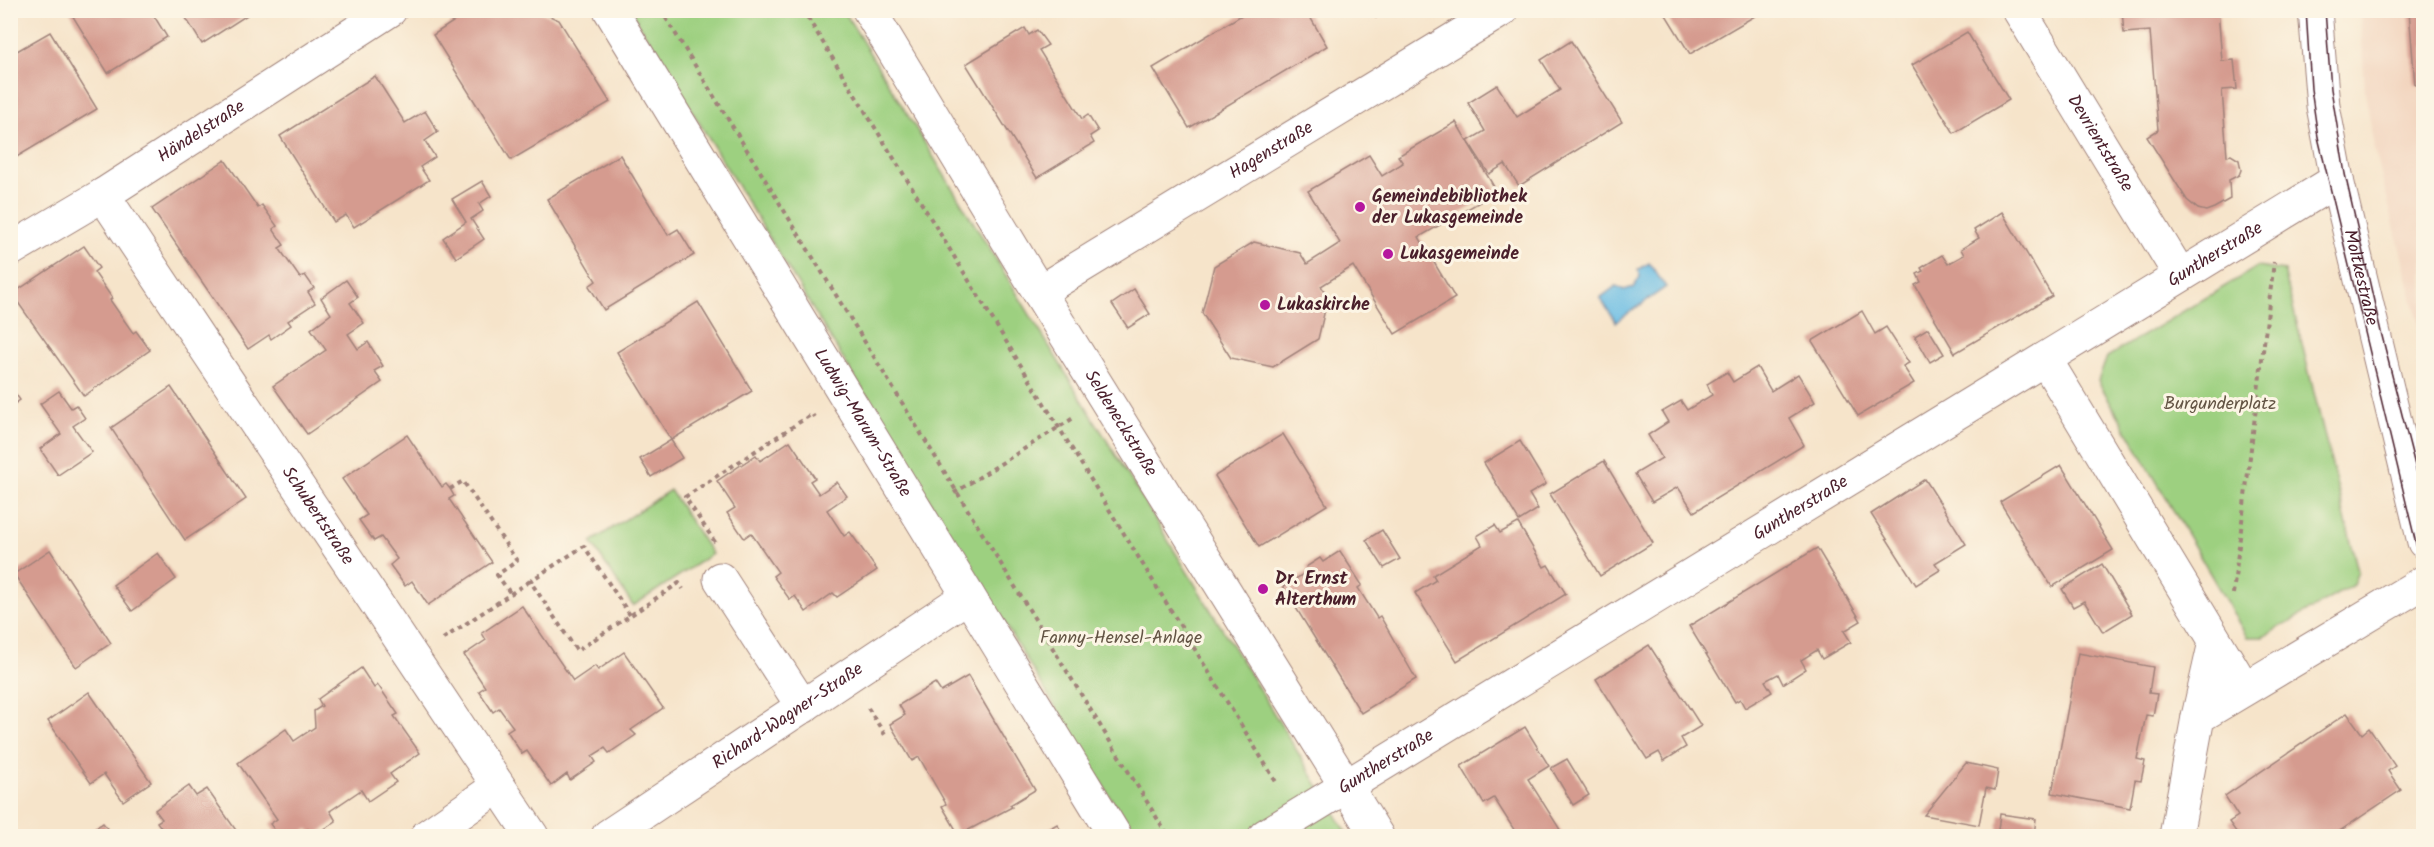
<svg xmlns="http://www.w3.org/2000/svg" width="2434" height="847" viewBox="0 0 2434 847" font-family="Kalam,sans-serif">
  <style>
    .built { fill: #f2d4be }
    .green { fill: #9dd080; stroke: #747856; stroke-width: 1.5 }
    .water { fill: #68bce4; stroke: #596e88; stroke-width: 1.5 }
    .building { fill: #d59b8f }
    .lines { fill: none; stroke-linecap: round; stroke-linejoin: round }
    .minor-casing { stroke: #a0827a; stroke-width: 35 }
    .major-casing { stroke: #a0827a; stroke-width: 35 }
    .path { stroke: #a0827a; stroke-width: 4; stroke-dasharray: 4.5 4.5; stroke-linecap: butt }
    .minor { stroke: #fff; stroke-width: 33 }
    .major { stroke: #fff; stroke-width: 33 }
    .tram { stroke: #4a1f2b; stroke-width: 1.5 }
    .poi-dot { fill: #b5179e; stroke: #fcf5e5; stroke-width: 2 }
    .labels { text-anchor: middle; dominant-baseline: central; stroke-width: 6; stroke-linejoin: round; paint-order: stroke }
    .street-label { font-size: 18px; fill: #4a1f2b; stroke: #fcf5e5 }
    .poi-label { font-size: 18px; font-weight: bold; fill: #4a1f2b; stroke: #fcf5e5; text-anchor: start }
    .park-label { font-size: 18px; fill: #635444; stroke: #fcf5e5 }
  </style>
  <rect width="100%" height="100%" fill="#fcf5e5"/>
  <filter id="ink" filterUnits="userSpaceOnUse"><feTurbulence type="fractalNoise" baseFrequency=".0167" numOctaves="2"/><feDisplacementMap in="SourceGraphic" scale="12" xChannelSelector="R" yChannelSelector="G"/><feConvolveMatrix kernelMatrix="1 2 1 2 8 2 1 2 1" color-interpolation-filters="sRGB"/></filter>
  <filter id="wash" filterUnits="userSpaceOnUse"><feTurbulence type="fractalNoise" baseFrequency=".008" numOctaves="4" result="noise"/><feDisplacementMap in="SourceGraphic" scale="24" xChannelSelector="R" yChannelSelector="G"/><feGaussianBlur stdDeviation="1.35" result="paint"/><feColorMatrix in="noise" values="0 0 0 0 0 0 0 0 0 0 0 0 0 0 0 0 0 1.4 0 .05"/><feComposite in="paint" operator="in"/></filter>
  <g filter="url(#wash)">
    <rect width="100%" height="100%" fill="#f6e4ca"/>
    <path class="built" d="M2360,11h63v329l-48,-190 -10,-58z"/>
    <g class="green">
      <path d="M631,11h213l505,825h-215z"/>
      <path d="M2257,267l27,4 74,300 -5,14 -90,52h-16l-149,-256 9,-24z"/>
      <path d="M670,490l42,64 -79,52 -42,-64z"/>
    </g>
    <path class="water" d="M1649,263l17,24 -50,35 -16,-24 16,-12 8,4 10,-3 6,-10 -2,-7z"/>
    <g id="blocks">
      <g class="building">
        <path d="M69,10h87l2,4 -4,2 13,21 -59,36z"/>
        <path d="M181,10h74l-53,34z"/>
        <path d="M471,10h64l24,10 51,82 -99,58 -78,-125z"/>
        <path d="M1250,10h56l21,36 -138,82 -36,-60z"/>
        <path d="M1371,10h16l-11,8z"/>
        <path d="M1663,10h95l2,3 -70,41z"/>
        <path d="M2122,10h96l4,51 12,-1 3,29 -15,1 5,66 4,-1 8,5 2,10 -2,5 -10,5 1,19 -16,9 -8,3 -8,-2 -11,-9 -40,-63 11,-7 -8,-99 -26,2z"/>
        <path d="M2409,10h15v74l-9,1z"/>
        <path d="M1025,28l4,7 8,-5 11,15 -9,5 43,69 6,-4 10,16 -8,5 4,7 -57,35 -71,-114z"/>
        <path d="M50,32l47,77 -87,52v-106z"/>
        <path d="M1967,32l42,68 -55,33 -42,-68z"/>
        <path d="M1571,41l51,81 -103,64 -14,-22 -16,10 -21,-33 17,-10 -17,-28 29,-18 20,32 43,-27 -19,-30z"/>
        <path d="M375,76l30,47 20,-12 13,21 -13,9 10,16 -15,10 9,13 -75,47 -8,-12 -12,7 -54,-86z"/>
        <path d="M1456,122l41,70 -78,45 36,61 -60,36 -42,-68 -32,20 7,11 -10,42 -45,28 -42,-9 -29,-45 12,-47 40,-24 46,11 7,11 33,-21 -32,-52 61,-36 13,21 21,-13 -5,-7z"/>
        <path d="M620,155l48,80 10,-6 16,26 -90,55 -15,-24 7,-5 -49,-82z"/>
        <path d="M225,160l33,48 4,-3 15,21 -4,3 11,16 -5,3 21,30 5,-3 9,13 -6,4 7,11 -27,18 3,4 -20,14 -2,-4 -21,14 -96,-140z"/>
        <path d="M482,181l9,15 -12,8 4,7 -12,8 13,20 -28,19 -13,-20 23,-16 -14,-23z"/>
        <path d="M2002,212l50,84 -97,57 -40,-68 6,-3 -4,-8 6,-3 -2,-3 21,-13 6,9 16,-9 -3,-6 18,-11 -5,-8z"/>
        <path d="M84,246l15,22 -5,4 18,26 -2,2 23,33 3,-2 14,19 -66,46 -72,-102z"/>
        <path d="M346,280l12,17 -8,6 14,20 -16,11 10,15 10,-7 15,24 -9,5 8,11 -75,52 -34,-48 53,-36 -15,-21 20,-15 -10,-16z"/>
        <path d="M1134,289l16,25 -22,14 -16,-24z"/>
        <path d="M698,302l54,89 -81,49 -54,-88z"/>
        <path d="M1862,311l13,23 11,-7 23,36 -6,3 11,17 -56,33 -46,-75z"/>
        <path d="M1928,328l16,26 -14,8 -15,-26z"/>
        <path d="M1757,367l14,24 27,-17 17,28 -26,16 15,27 -110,67 -16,-25 -26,15 -17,-28 27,-16 -14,-23 20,-13 -6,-10 19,-11 6,9 25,-15 -5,-11 20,-12 6,10z"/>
        <path d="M10,386l10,14 -10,7z"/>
        <path d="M171,387l75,112 -61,41 -74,-112z"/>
        <path d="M59,391l12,17 5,-3 9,13 -12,8 19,26 -34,23 -18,-26 21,-15 -21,-30z"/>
        <path d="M1283,434l44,71 -68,42 -44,-71z"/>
        <path d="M407,435l35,52 4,-3 4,5 4,7 -5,3 43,63 -64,43 -16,-24 -7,5 -15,-21 7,-6 -16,-22 -7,4 -15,-21 8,-5 -25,-36z"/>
        <path d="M671,440l11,18 -31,19 -11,-18z"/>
        <path d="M790,441l25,37 -5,3 9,13 18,-12 10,14 -20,14 17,26 6,-4 27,38 -40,27 -4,-4 -27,19 -11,-16 -5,4 -17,-24 5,-4 -27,-39 -7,5 -17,-25 8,-5 -18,-27 39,-26 4,6z"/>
        <path d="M1520,441l26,43 -17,10 9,15 -19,12 -35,-58z"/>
        <path d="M1604,461l49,82 -53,33 -50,-82z"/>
        <path d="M2061,465l52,85 -61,37 -52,-85z"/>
        <path d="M1925,479l41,65 -31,19 5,7 -24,15 -45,-71z"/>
        <path d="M1518,523l26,44 4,-2 18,29 -109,67 -42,-68 21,-13 -3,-5 49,-30 -5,-9 18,-11 5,8z"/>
        <path d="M1382,530l18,29 -16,9 -18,-28z"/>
        <path d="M1817,548l44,73 -17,10 7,11 -29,17 -5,-9 -16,10 5,9 -23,15 -5,-10 -13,7 7,11 -27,16 -5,-9 -5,3 -46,-76z"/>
        <path d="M50,550l61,93 -35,24 -62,-93z"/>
        <path d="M1340,551l22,34 -4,3 19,30 3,-2 36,63 -55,34 -78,-126 25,-16 -2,-4 14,-9 3,4z"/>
        <path d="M158,553l18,26 -44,32 -19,-26z"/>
        <path d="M2102,564l30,50 -29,18 -19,-31 -11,6 -11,-18z"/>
        <path d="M522,606l51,75 22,-15 3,4 26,-18 39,56 -32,22 5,5 -27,18 -4,-5 -13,8 4,6 -26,18 -3,-6 -16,12 -24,-35 -5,3 -15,-23 6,-4 -14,-19 -6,4 -14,-21 6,-4 -21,-32 22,-15 -4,-7z"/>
        <path d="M1649,645l52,81 -20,12 5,9 -22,14 -5,-9 -12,7 -51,-80z"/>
        <path d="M2078,653l75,14 -4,26 8,1 -4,22 -7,-1 -9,44 8,2 -4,20 -6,-1 -5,28 -78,-15z"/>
        <path d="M361,668l13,20 4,-3 20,29 -4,2 26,37 -30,21 6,8 -28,19 -7,-11 -31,21 6,10 -22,15 -6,-7 -12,7h-17l-9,-12 7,-5 -39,-56 48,-34 8,12 21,-14 -1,-16 8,-5 -4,-7z"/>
        <path d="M968,676l67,114 -25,15 2,2 -53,28 -17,-29 4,-2 -27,-47 -7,4 -22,-37 15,-9 -6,-10 36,-22 6,9z"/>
        <path d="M89,692l62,90 -28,19 -19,-27 -13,9 -43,-62z"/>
        <path d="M2347,713l15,21 7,-6 26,38 -7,5 13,19 -69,46h-93l-10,-14 9,-6 -13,-20z"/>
        <path d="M1525,727l24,39 -21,13 36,57h-46l-24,-38 -10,6 -23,-38z"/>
        <path d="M1567,759l22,36 -16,10 -22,-37z"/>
        <path d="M1966,763l32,7 -3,20 -9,-2 -7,37 -55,-10z"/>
        <path d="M189,786l7,10 11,-7 33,47h-73l-10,-14 5,-3 -7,-9z"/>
        <path d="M2000,814l36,5 -2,16 -36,-5z"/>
        <path d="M103,823l10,13h-30z"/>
        <path d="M1057,824l7,12h-28z"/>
      </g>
    </g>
  </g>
  <g filter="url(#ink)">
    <use href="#blocks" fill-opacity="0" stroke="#a0827a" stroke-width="1.5"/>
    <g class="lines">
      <g class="minor-casing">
        <g id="minor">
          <path id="s1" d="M610,10l505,826"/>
          <path id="s2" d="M869,10l170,282 338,544"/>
          <path id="s3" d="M2019,10l161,265"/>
          <path id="s4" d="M103,195l429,641"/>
          <path id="s5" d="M10,250l93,-55 287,-185"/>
          <path id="s6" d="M1039,292l463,-282"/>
          <path d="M2045,359l199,329"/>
          <path d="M720,579l83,128"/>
          <path d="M2198,717l17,-75"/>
          <path d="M427,836l70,-49"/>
          <path id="s7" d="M608,836l360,-240"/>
          <path id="s8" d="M1265,836l1072,-656"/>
          <path d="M2176,836l22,-119 226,-135"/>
        </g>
      </g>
      <g class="major-casing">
        <g id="major">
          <path id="s9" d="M2315,10l8,96 14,74 87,362"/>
        </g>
      </g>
      <g class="path">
        <path d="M661,10l507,826"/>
        <path d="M803,10l475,775"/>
        <path d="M450,489l13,-8 54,80 -20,14 14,19"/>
        <path d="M954,493l121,-76"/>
        <path d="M715,542l-30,-45 127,-83 2,3"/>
        <path d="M2233,594l41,-332"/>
        <path d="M630,615l-46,-69 -54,35 47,70 102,-68 4,6"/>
        <path d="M443,639l87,-58"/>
        <path d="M868,708l19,30"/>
      </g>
      <use href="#minor" class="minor"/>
      <use href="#major" class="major"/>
      <g class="tram">
        <path d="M2306,10l5,79 7,48 106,440"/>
        <path d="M2325,10l6,79 14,85 36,158 43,169"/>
      </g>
    </g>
  </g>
  <g class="poi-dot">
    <circle cx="1360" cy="207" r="6"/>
    <circle cx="1388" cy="254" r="6"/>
    <circle cx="1265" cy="305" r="6"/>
    <circle cx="1263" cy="589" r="6"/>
  </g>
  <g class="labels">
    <g class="street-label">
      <text stroke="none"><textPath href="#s5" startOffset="225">Händelstraße</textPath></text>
      <text stroke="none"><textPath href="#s3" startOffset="156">Devrientstraße</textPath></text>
      <text stroke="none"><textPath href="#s6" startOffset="272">Hagenstraße</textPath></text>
      <text stroke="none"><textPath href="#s8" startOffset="1114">Guntherstraße</textPath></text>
      <text stroke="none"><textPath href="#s9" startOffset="272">Moltkestraße</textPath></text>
      <text stroke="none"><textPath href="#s1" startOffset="484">Ludwig-Marum-Straße</textPath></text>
      <text stroke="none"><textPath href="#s2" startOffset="484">Seldeneckstraße</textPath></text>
      <text stroke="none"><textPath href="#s8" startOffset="628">Guntherstraße</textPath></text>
      <text stroke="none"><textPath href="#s4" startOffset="386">Schubertstraße</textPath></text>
      <text stroke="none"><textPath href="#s7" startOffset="216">Richard-Wagner-Straße</textPath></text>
      <text stroke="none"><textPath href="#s8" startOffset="142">Guntherstraße</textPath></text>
    </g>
    <g class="poi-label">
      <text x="1372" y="197">Gemeindebibliothek<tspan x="1372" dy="21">der Lukasgemeinde</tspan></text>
      <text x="1400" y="254">Lukasgemeinde</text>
      <text x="1277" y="305">Lukaskirche</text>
      <text x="1275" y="579">Dr. Ernst<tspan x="1275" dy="21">Alterthum</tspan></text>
    </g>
    <g class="park-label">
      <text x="2220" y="404">Burgunderplatz</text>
      <text x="1121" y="638">Fanny-Hensel-Anlage</text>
    </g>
  </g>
  <rect width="2434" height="847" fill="none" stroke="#fcf5e5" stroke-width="36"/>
</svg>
